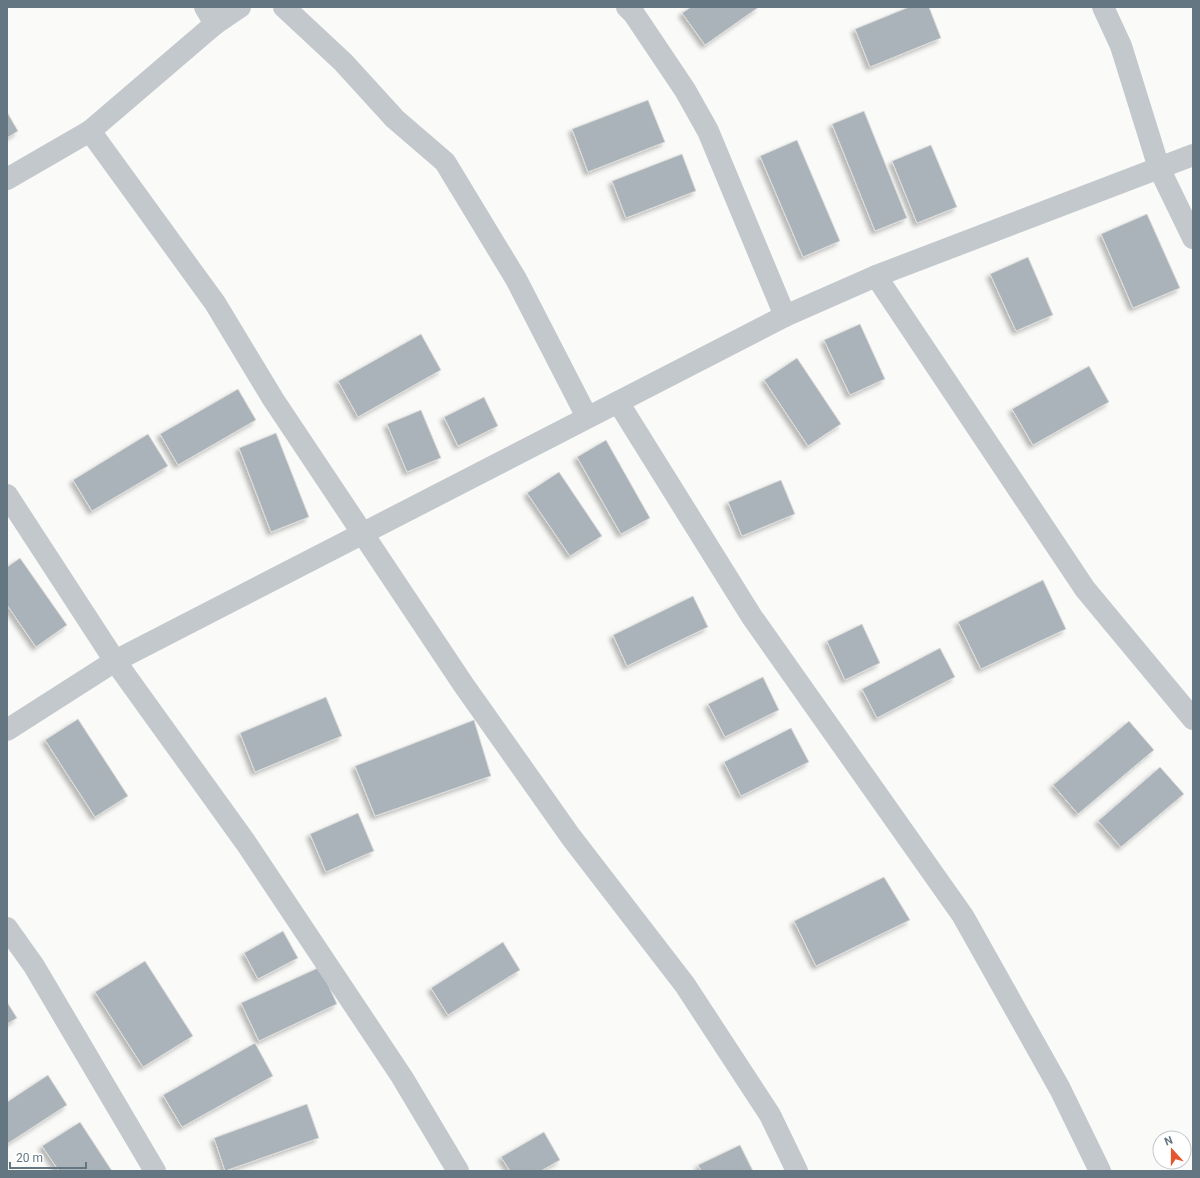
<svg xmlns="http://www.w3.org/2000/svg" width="1200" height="1178" viewBox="0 0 1200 1178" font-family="Roboto,sans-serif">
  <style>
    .building { fill: #aab3b9; stroke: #dcdcda; filter: url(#shadow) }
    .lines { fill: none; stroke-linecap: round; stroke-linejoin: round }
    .minor { stroke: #c3c8cc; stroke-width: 22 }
  </style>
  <defs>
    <filter id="shadow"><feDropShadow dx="-3.5" dy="3.5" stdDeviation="2" flood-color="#0004"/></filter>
  </defs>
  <rect width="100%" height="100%" fill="#fafaf8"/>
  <g class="building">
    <path d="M691,7h68l-54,38 -23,-32z"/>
    <path d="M909,7h20l12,31 -71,29 -15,-38z"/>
    <path d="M648,100l17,42 -77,30 -16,-43z"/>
    <path d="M864,111l43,107 -32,13 -43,-107z"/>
    <path d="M7,112l11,19 -11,7z"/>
    <path d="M797,140l43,101 -37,16 -43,-101z"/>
    <path d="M931,145l26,62 -40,16 -25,-62z"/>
    <path d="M682,154l14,37 -70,27 -14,-37z"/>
    <path d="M1147,214l33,74 -47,20 -32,-74z"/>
    <path d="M1028,257l25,58 -37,16 -26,-57z"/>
    <path d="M860,324l25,55 -35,16 -26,-55z"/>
    <path d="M421,334l20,36 -83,47 -20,-36z"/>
    <path d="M797,358l44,66 -33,22 -44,-66z"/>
    <path d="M1089,366l20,36 -76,43 -21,-36z"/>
    <path d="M238,389l18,31 -78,45 -18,-31z"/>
    <path d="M484,397l14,29 -40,20 -14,-29z"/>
    <path d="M421,410l20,48 -34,14 -20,-48z"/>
    <path d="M276,433l33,84 -38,15 -32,-84z"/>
    <path d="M148,434l20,32 -76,45 -19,-31z"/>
    <path d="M606,440l44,78 -29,16 -44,-77z"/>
    <path d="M559,472l43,64 -32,20 -43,-63z"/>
    <path d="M781,480l14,34 -53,22 -14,-34z"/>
    <path d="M20,558l47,67 -31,22 -29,-42v-38z"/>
    <path d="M1043,580l23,49 -85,40 -23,-47z"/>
    <path d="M693,596l15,31 -81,39 -14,-31z"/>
    <path d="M862,624l18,39 -35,17 -18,-39z"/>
    <path d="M940,648l15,29 -78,41 -15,-29z"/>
    <path d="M763,677l16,33 -54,27 -17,-33z"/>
    <path d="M326,697l16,39 -87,36 -15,-39z"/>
    <path d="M78,719l50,77 -33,21 -50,-77z"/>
    <path d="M474,720l17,56 -116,40 -20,-50z"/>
    <path d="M1129,721l25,29 -76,64 -25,-29z"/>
    <path d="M791,728l18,34 -68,34 -17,-34z"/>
    <path d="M1160,767l24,27 -63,53 -23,-26z"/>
    <path d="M358,813l16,38 -48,21 -16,-38z"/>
    <path d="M884,877l26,43 -94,46 -22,-45z"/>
    <path d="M283,931l15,27 -40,21 -14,-26z"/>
    <path d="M503,942l17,28 -72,45 -17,-27z"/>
    <path d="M145,961l48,75 -50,31 -48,-75z"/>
    <path d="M320,967l17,37 -78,37 -18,-38z"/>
    <path d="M7,1002l10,16 -10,6z"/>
    <path d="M255,1043l18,33 -91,51 -19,-32z"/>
    <path d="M48,1075l19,30 -60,39v-42z"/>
    <path d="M307,1104l12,34 -94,33 -11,-33z"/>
    <path d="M80,1122l32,49h-53l-17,-25z"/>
    <path d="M544,1132l16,28 -19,11h-31l-9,-14z"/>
    <path d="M740,1145l13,26h-52l-3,-6z"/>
  </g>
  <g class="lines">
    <g class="minor">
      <path d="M205,7l10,17"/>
      <path d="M284,7l59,55 52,57 50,43 71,117 71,138"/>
      <path d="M627,7l7,7 51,76 23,41 77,185"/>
      <path d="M1103,7l18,39 38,122 34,70"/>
      <path d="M90,131l125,172 58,96 190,285 108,153 114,148 85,130 27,56"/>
      <path d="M7,179l83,-48 125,-107 25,-17"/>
      <path d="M876,276l209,313 108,130"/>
      <path d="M618,402l134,215 211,299 97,173 40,82"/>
      <path d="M7,495l108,166 131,182 156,234 56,94"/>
      <path d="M7,730l108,-69 670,-345 91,-40 317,-121"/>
      <path d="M7,928l27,38 121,205"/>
    </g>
  </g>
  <rect width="1200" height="1178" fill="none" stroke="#657683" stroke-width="16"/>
  <g transform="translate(1172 1150) rotate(339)"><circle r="19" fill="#ffffff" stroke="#c1c8cd"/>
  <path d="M0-3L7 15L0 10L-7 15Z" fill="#e4572e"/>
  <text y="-6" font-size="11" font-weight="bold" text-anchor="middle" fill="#657683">N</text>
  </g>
  <path d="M10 1162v6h76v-6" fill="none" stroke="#657683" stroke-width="2"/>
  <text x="16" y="1162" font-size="12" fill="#657683" stroke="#ffffff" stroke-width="3" paint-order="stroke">20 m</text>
</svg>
